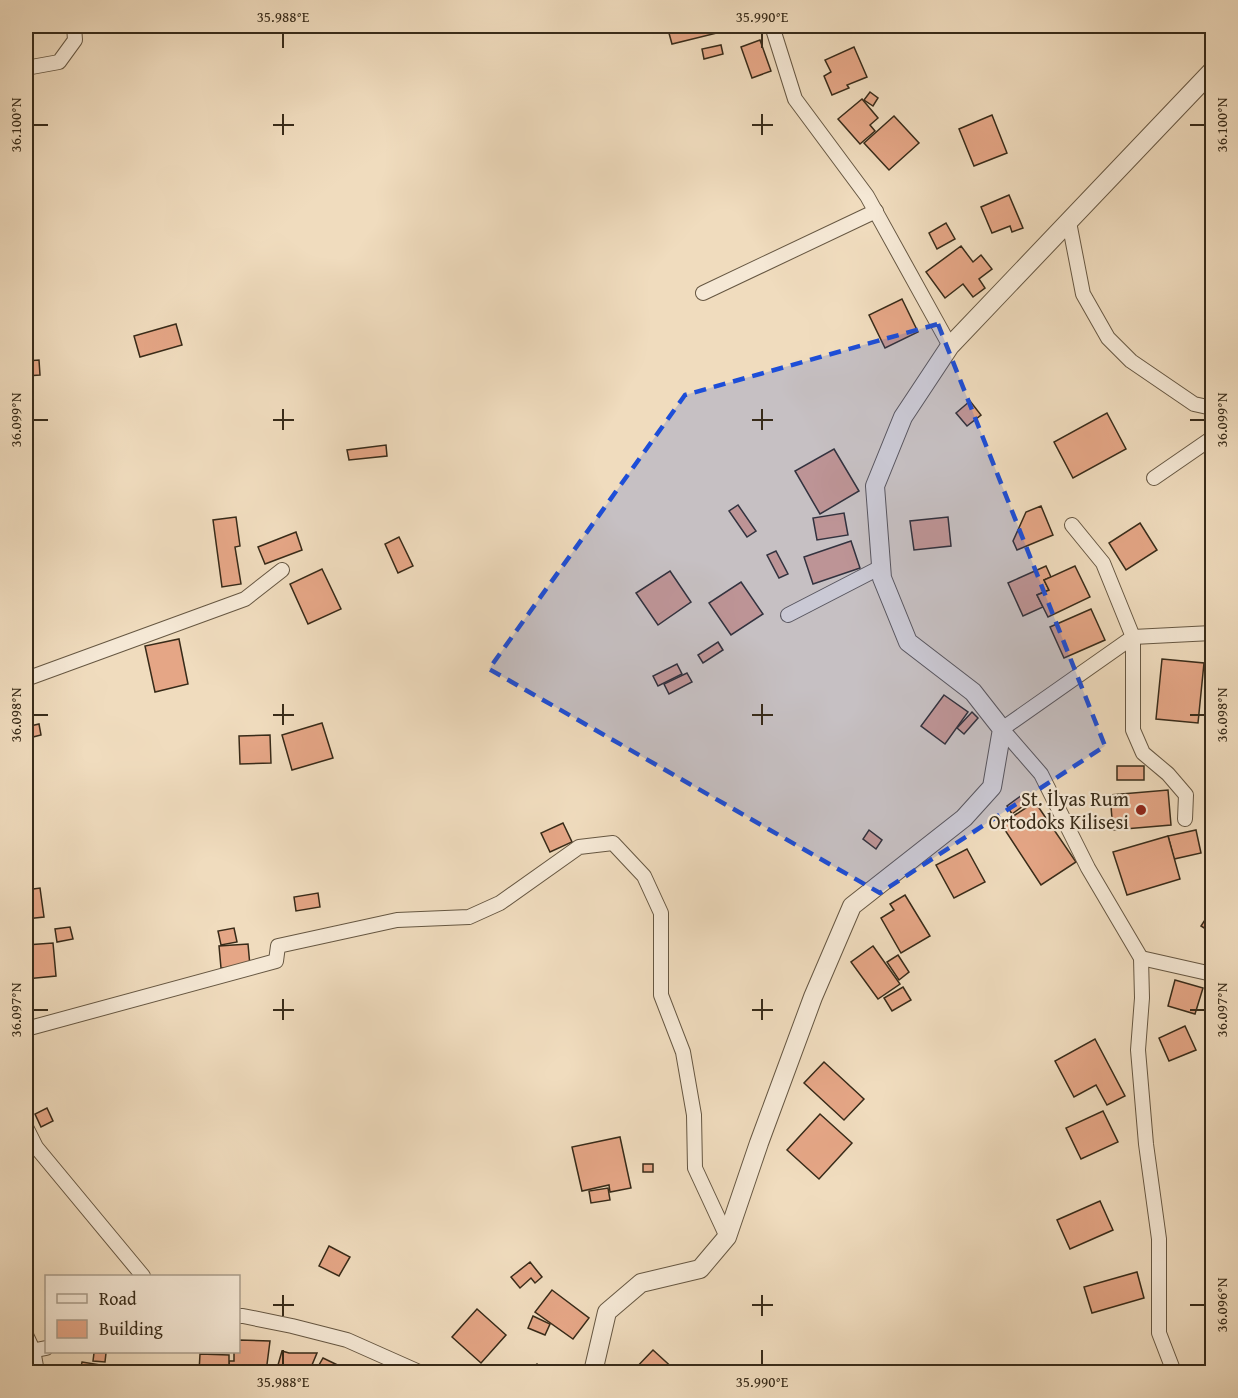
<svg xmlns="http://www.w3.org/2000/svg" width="1238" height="1398" viewBox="0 0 1238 1398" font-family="'Gentium Book Plus',serif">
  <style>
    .building { fill: #e5a686; stroke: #382b19; stroke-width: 1.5 }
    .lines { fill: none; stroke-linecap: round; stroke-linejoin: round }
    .minor-casing { stroke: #665742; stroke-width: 16 }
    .tertiary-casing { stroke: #665742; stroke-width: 20 }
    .minor { stroke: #f5e8d5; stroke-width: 14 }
    .tertiary { stroke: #f5e8d5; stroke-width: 18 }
    .marked { fill: #1d4ed8; fill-opacity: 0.2; stroke: #1d4ed8; stroke-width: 4.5; stroke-dasharray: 12 8; stroke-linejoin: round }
    .ticks { fill: none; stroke: #382b19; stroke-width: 2 }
    .poi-dot { fill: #8f2418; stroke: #f5e8d5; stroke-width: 2 }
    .labels { text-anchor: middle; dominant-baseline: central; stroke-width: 4.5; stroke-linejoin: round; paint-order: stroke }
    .poi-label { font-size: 20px; fill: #382b19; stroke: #f5e8d5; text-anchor: end }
    .neatline { fill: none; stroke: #382b19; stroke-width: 2 }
    .ticks-label { font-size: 15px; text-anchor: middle; fill: #382b19 }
  </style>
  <rect width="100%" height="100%" fill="#f0dcbe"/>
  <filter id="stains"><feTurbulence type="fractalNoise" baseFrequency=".00333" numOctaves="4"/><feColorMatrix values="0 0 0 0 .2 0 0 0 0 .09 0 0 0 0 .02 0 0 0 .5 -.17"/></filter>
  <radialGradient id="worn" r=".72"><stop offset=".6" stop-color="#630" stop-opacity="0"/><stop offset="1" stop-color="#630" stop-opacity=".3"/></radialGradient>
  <g class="building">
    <path d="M667,26h49l1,7 -45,11z"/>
    <path d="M760,40l11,31 -19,7 -11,-31z"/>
    <path d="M721,45l2,9 -19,5 -2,-10z"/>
    <path d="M854,47l13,30 -20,8 2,3 -17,7 -8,-19 7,-4 -6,-12z"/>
    <path d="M870,92l8,6 -5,8 -9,-6z"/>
    <path d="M862,99l16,19 -8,7 5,6 -15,13 -22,-25z"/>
    <path d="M992,115l15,38 -33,13 -15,-37z"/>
    <path d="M894,116l25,27 -30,27 -25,-27z"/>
    <path d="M1009,195l14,33 -11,4 -2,-6 -18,7 -11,-26z"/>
    <path d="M946,223l9,16 -18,10 -8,-16z"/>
    <path d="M961,246l12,16 8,-7 11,14 -13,10 6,9 -12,9 -10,-13 -18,14 -19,-26z"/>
    <path d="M902,299l16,33 -33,16 -16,-33z"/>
    <path d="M176,324l6,21 -42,12 -6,-21z"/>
    <path d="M39,360l1,15 -14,1v-15z"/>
    <path d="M970,401l11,14 -14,11 -11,-13z"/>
    <path d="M1107,413l19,36 -53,29 -19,-36z"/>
    <path d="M386,445l1,11 -38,4 -2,-10z"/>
    <path d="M834,449l25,42 -39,23 -25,-43z"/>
    <path d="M738,505l18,26 -9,6 -18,-26z"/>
    <path d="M1041,506l12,29 -36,15 -4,-9 13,-29z"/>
    <path d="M844,513l4,22 -31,5 -4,-22z"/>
    <path d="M236,517l4,29 -5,1 6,37 -19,3 -9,-67z"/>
    <path d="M948,517l3,29 -37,4 -4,-29z"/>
    <path d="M1140,523l17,27 -31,20 -17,-27z"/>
    <path d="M296,532l6,18 -37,14 -7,-17z"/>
    <path d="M399,537l14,29 -15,7 -13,-29z"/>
    <path d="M851,541l9,27 -47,16 -9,-27z"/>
    <path d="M776,551l12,23 -9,4 -12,-23z"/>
    <path d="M1046,566l5,11 -7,3 5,10 -12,5 6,12 -20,9 -15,-33z"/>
    <path d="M1075,566l15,31 -42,20 -11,-22 12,-5 -5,-10z"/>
    <path d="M322,569l19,40 -33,15 -18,-40z"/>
    <path d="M670,571l21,31 -33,23 -22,-32z"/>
    <path d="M741,582l22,32 -32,21 -22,-32z"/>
    <path d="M1091,609l14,31 -41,18 -14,-31z"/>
    <path d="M179,639l9,45 -33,8 -10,-46z"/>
    <path d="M718,642l5,8 -20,13 -5,-8z"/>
    <path d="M1162,659l42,4 -6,60 -42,-4z"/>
    <path d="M677,664l5,10 -24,12 -5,-10z"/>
    <path d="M687,673l5,9 -23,12 -5,-10z"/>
    <path d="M944,695l24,17 -23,32 -24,-18z"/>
    <path d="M972,712l6,6 -14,16 -7,-6z"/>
    <path d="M322,723l11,35 -41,12 -10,-35z"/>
    <path d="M39,724l2,11 -12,3 -3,-11z"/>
    <path d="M270,735l1,28 -31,1 -1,-28z"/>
    <rect x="1117" y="766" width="27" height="14"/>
    <path d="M1168,790l3,35 -58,5 -3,-35z"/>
    <path d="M1022,795l5,8 -15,11 -5,-8z"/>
    <path d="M1035,802l41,60 -35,23 -40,-61z"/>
    <path d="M563,823l9,19 -22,10 -9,-19z"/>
    <path d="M869,830l13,10 -6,9 -13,-10z"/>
    <path d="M1196,830l5,23 -27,6 -6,-23z"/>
    <path d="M1168,836l12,43 -53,16 -14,-43z"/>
    <path d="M967,849l18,33 -31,16 -18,-33z"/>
    <path d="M40,888l4,29 -18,2v-29z"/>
    <path d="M318,893l2,14 -24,4 -2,-14z"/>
    <path d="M905,895l25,41 -29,17 -20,-35 13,-8 -4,-6z"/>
    <path d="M1212,909v24l-11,-7z"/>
    <path d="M70,927l3,12 -16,3 -2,-13z"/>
    <path d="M234,928l3,14 -16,3 -3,-14z"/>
    <path d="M53,943l3,33 -30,3v-34z"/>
    <path d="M248,944l2,22 -29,2 -2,-22z"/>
    <path d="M873,946l27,38 -22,15 -27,-37z"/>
    <path d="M898,955l11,17 -10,8 -12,-18z"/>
    <path d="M1175,980l28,8 -8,26 -27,-8z"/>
    <path d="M903,987l8,13 -19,11 -8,-13z"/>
    <path d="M1185,1026l11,24 -27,11 -10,-23z"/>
    <path d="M1095,1039l30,57 -18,9 -11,-20 -22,12 -19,-36z"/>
    <path d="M824,1062l40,37 -20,21 -40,-37z"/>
    <path d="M47,1108l6,13 -12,6 -6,-13z"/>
    <path d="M1103,1111l15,31 -37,17 -15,-31z"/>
    <path d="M820,1114l32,29 -33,36 -32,-29z"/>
    <path d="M620,1137l11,51 -21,4 -1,-7 -27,6 -10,-44z"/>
    <rect x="643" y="1164" width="10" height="8"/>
    <path d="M26,1174l5,13 -5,3z"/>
    <path d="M608,1188l2,12 -19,3 -2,-12z"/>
    <path d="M1100,1201l13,29 -43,19 -13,-29z"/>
    <path d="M329,1246l21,11 -11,19 -20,-10z"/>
    <path d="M530,1262l12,15 -7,6 -4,-5 -11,10 -9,-11z"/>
    <path d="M1137,1272l7,26 -52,15 -8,-26z"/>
    <path d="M552,1290l37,28 -16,21 -38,-27z"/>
    <path d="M477,1309l29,26 -25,28 -29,-26z"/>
    <path d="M533,1316l17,8 -5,11 -17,-7z"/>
    <path d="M238,1340l32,1 -4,31h-37v-11h5v-9h4z"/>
    <path d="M653,1350l24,22h-45z"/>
    <path d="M282,1351l7,2h28l-8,19h-33z"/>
    <path d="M94,1353h12l-1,9 -12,-1z"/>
    <path d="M200,1354l29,1v17h-38v-1l8,1z"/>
    <path d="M323,1358l29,14h-37z"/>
    <path d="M82,1362l25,4 -2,6h-25z"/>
    <path d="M537,1364l8,8h-18z"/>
  </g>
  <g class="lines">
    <g class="minor-casing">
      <g id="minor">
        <path d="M772,26l23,73 72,97 83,150"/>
        <path d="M26,68l33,-6 16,-22 -1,-14"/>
        <path d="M1069,222l14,72 25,44 23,23 63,43 18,4"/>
        <path d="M703,293l173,-82"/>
        <path d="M1154,478l58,-40"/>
        <path d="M1072,525l31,38 30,74v93l10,23 25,21 18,21 -1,24"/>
        <path d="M788,615l93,-48"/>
        <path d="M26,679l219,-80 37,-29"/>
        <path d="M1141,958l71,16"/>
        <path d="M26,1029l250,-68 2,-15 119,-26 72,-3 31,-14 79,-56 34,-4 31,33 17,37v82l22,57 11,63 1,53 32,69"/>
        <path d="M26,1127l10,20 107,129"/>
        <path d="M238,1316h5l49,10 55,14 72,32"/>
        <path d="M26,1335l7,15 4,22"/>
        <path d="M26,1352l20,-4"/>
        <path d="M1174,1372l-15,-39v-94l-13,-95 -8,-94 4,-52 -1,-40 -53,-90 -47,-94 -39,-45 131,-92 79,-4"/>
      </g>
    </g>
    <g class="tertiary-casing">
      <path id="tertiary" d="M593,1372l14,-60 34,-29 59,-14 27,-32 32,-94 54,-146 39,-91 112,-88 28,-31 10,-58 -29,-37 -65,-50 -26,-64 -7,-92 28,-69 47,-71 262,-275"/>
    </g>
    <use href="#minor" class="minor"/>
    <use href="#tertiary" class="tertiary"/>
  </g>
  <path class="marked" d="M938,324l167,422 -225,147 -391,-224 196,-274z"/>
  <path class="ticks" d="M283,33v15M762,33v15M283,114v21M762,114v21M33,125h15M273,125h21M752,125h21M1190,125h15M283,409v21M762,409v21M33,420h15M273,420h21M752,420h21M1190,420h15M283,704v21M762,704v21M33,715h15M273,715h21M752,715h21M1190,715h15M283,999v21M762,999v21M33,1010h15M273,1010h21M752,1010h21M1190,1010h15M283,1295v21M762,1295v21M273,1305h21M752,1305h21M1190,1305h15M283,1350v15M762,1350v15"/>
  <circle class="poi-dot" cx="1141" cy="810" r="6"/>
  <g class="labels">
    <g class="poi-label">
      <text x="1129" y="798">St. İlyas Rum<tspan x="1129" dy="23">Ortodoks Kilisesi</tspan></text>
    </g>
  </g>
  <rect width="1238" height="1398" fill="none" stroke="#f0dcbe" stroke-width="66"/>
  <rect x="45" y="1275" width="195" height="78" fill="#f5e8d5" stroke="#a99c8a" stroke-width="1.5"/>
  <rect x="57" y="1294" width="30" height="9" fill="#f5e8d5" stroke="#a99c8a" stroke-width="1.5"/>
  <text x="99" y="1305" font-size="18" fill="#382b19">Road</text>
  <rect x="57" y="1320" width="30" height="18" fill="#e5a686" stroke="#a99c8a" stroke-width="1.5"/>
  <text x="99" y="1335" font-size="18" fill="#382b19">Building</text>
  <rect x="33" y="33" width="1172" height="1332" class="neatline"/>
  <g class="ticks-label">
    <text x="283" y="22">35.988°E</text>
    <text x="762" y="22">35.990°E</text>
    <text transform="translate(16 125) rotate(-90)" y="5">36.100°N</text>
    <text transform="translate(1222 125) rotate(-90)" y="5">36.100°N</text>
    <text transform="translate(16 420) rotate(-90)" y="5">36.099°N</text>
    <text transform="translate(1222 420) rotate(-90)" y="5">36.099°N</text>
    <text transform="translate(16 715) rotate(-90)" y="5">36.098°N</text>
    <text transform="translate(1222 715) rotate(-90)" y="5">36.098°N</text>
    <text transform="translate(16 1010) rotate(-90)" y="5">36.097°N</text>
    <text transform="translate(1222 1010) rotate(-90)" y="5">36.097°N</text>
    <text transform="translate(1222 1305) rotate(-90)" y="5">36.096°N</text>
    <text x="283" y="1387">35.988°E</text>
    <text x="762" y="1387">35.990°E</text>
  </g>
  <rect width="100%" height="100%" filter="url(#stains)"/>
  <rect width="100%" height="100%" fill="url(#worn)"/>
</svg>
